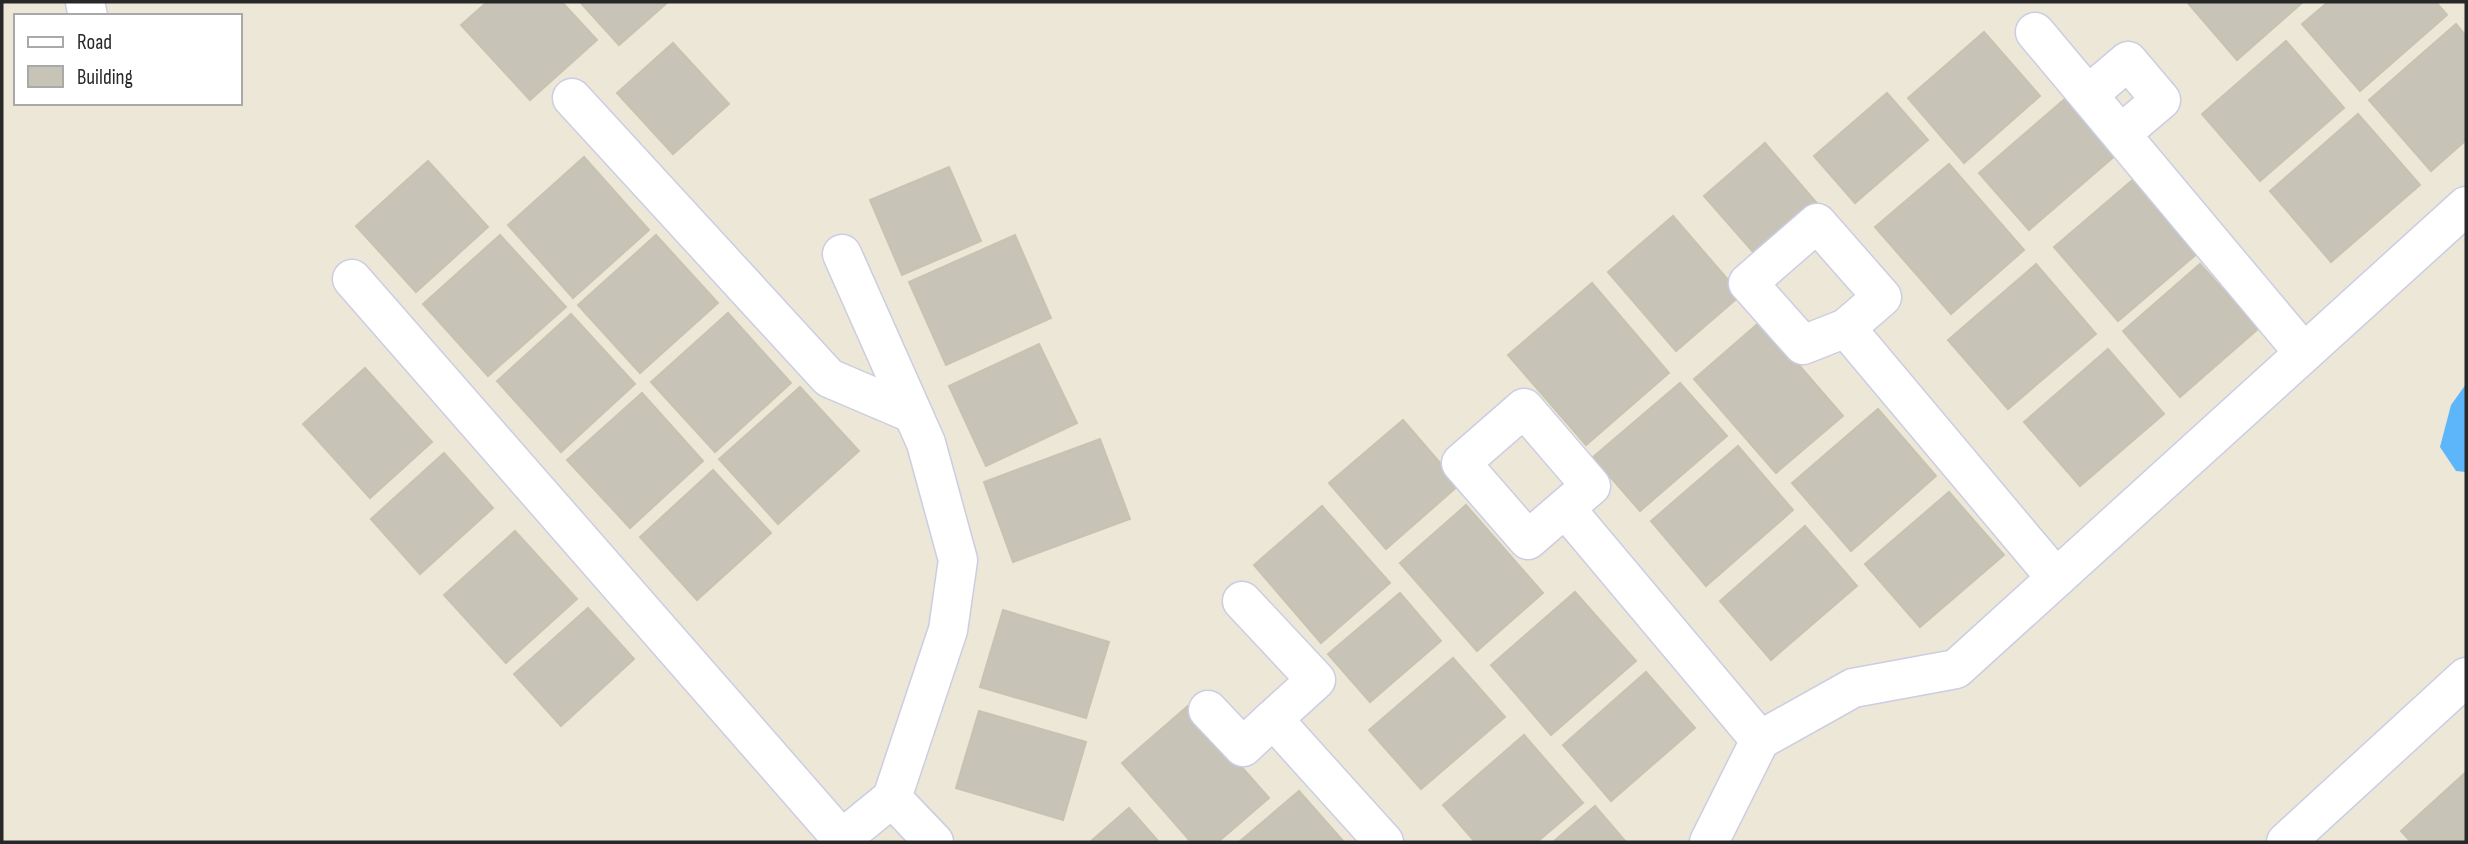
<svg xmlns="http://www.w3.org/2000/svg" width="2468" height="844" viewBox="0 0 2468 844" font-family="'Sofia Sans Condensed',sans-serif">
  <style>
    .water { fill: #5eb6fa }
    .building { fill: #c7c3b7; stroke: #c7c3b1; stroke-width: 2 }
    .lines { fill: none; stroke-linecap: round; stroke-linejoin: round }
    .minor-casing { stroke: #cccde3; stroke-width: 41 }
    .minor { stroke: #fff; stroke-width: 38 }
  </style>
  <rect width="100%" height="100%" fill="#ece7d7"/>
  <path class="water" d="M2466,384v88l-10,-1 -16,-24 11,-42z"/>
  <g class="building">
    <path d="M487,2h75l35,38 -67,60 -69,-75z"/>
    <path d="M580,2h88l-49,43z"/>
    <path d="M2187,2h116l-66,58z"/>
    <path d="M2328,2h108l11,13 -87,76 -58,-67z"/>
    <path d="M2456,24l10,12v104l-35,31 -62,-71z"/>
    <path d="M1984,32l56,64 -76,67 -56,-65z"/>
    <path d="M2286,41l58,67 -84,73 -58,-67z"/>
    <path d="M673,43l56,61 -56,50 -56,-61z"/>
    <path d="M1887,93l41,47 -73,63 -41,-47z"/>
    <path d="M2066,98l50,57 -87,75 -50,-57z"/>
    <path d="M2358,114l62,71 -89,77 -61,-71z"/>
    <path d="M1765,143l56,65 -60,53 -57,-65z"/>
    <path d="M584,157l65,73 -76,68 -65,-73z"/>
    <path d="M428,161l60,66 -72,65 -60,-66z"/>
    <path d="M1949,164l75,86 -73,64 -76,-87z"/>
    <path d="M949,167l32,74 -79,34 -32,-75z"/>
    <path d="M2135,178l64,74 -81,69 -64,-74z"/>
    <path d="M1673,216l68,79 -65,56 -68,-79z"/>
    <path d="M500,235l66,72 -78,69 -65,-72z"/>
    <path d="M656,235l62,68 -78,70 -62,-68z"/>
    <path d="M1015,235l36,83 -105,47 -37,-83z"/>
    <path d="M2036,264l60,70 -88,75 -60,-69z"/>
    <path d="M2200,264l58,65 -78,68 -57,-66z"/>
    <path d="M1592,283l77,90 -83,72 -78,-90z"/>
    <path d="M728,313l63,70 -76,69 -64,-70z"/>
    <path d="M571,314l64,70 -74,68 -64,-71z"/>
    <path d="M1761,321l82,95 -67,57 -82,-94z"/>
    <path d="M1039,344l38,79 -91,43 -37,-80z"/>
    <path d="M2108,349l56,65 -84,72 -56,-64z"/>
    <path d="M365,368l67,74 -62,56 -67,-74z"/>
    <path d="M1680,383l47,53 -87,75 -47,-54z"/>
    <path d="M800,387l59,64 -81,73 -59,-65z"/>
    <path d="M642,393l61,68 -73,67 -63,-68z"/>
    <path d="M1878,409l58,67 -85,75 -59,-68z"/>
    <path d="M1403,420l56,65 -73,64 -57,-66z"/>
    <path d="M1100,439l30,80 -117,43 -29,-80z"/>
    <path d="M1738,446l55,64 -87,76 -55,-65z"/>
    <path d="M444,453l49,55 -73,66 -49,-55z"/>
    <path d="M713,470l58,63 -74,67 -57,-63z"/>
    <path d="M1949,492l55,63 -84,72 -55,-63z"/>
    <path d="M1466,505l77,88 -66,58 -77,-88z"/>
    <path d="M1322,506l68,77 -69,60 -67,-78z"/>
    <path d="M1805,526l52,60 -86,74 -51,-59z"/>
    <path d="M515,531l62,68 -71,64 -62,-68z"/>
    <path d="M1575,592l61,69 -85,74 -60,-70z"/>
    <path d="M1400,593l41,48 -71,61 -42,-48z"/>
    <path d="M588,608l46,51 -73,67 -47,-52z"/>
    <path d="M1003,610l106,32 -23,76 -106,-31z"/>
    <path d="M1453,658l52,59 -84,72 -52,-59z"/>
    <path d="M1646,672l49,56 -84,73 -48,-56z"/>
    <path d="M1188,706l81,92 -51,44h-27l-69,-79z"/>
    <path d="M979,711l107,31 -23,78 -107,-32z"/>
    <path d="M1524,735l59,68 -46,39h-62l-32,-37z"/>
    <path d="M2466,772v70h-55l-10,-11z"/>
    <path d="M1299,791l45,51h-105z"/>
    <path d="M1595,806l31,36h-73z"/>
    <path d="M1129,808l30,34h-69z"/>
  </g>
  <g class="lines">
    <g class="minor-casing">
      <g id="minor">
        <path d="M85,2l3,14"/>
        <path d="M2035,32l269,321"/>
        <path d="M2089,94l39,-33 33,39 -39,33"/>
        <path d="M572,98l257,280 82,35"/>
        <path d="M842,254l84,189 32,117 -10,70 -56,168"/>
        <path d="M352,279l489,559"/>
        <path d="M1846,328l-43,17 -55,-62 69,-60 65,74 -36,31 210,250"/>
        <path d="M1565,508l26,-22 -67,-78 -63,55 67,77 37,-32 195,232"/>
        <path d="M1242,601l74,79 -43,39"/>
        <path d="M1208,710l35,37 30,-28 111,123"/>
        <path d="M838,842l54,-44 42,44"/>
        <path d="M1709,842l51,-102 93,-52 103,-19 510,-463"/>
        <path d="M2286,842l180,-165"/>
      </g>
    </g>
    <use href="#minor" class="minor"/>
  </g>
  <rect width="2468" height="844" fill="none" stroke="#282828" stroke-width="7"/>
  <rect x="14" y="14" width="228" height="91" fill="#ffffff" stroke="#a9a9a9" stroke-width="2"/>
  <rect x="28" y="37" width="35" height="10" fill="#ffffff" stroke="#a9a9a9" stroke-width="2"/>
  <text x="77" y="49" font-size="21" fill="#282828">Road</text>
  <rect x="28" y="66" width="35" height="21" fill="#c7c3b7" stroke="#a9a9a9" stroke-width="2"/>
  <text x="77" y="84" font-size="21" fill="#282828">Building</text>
</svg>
